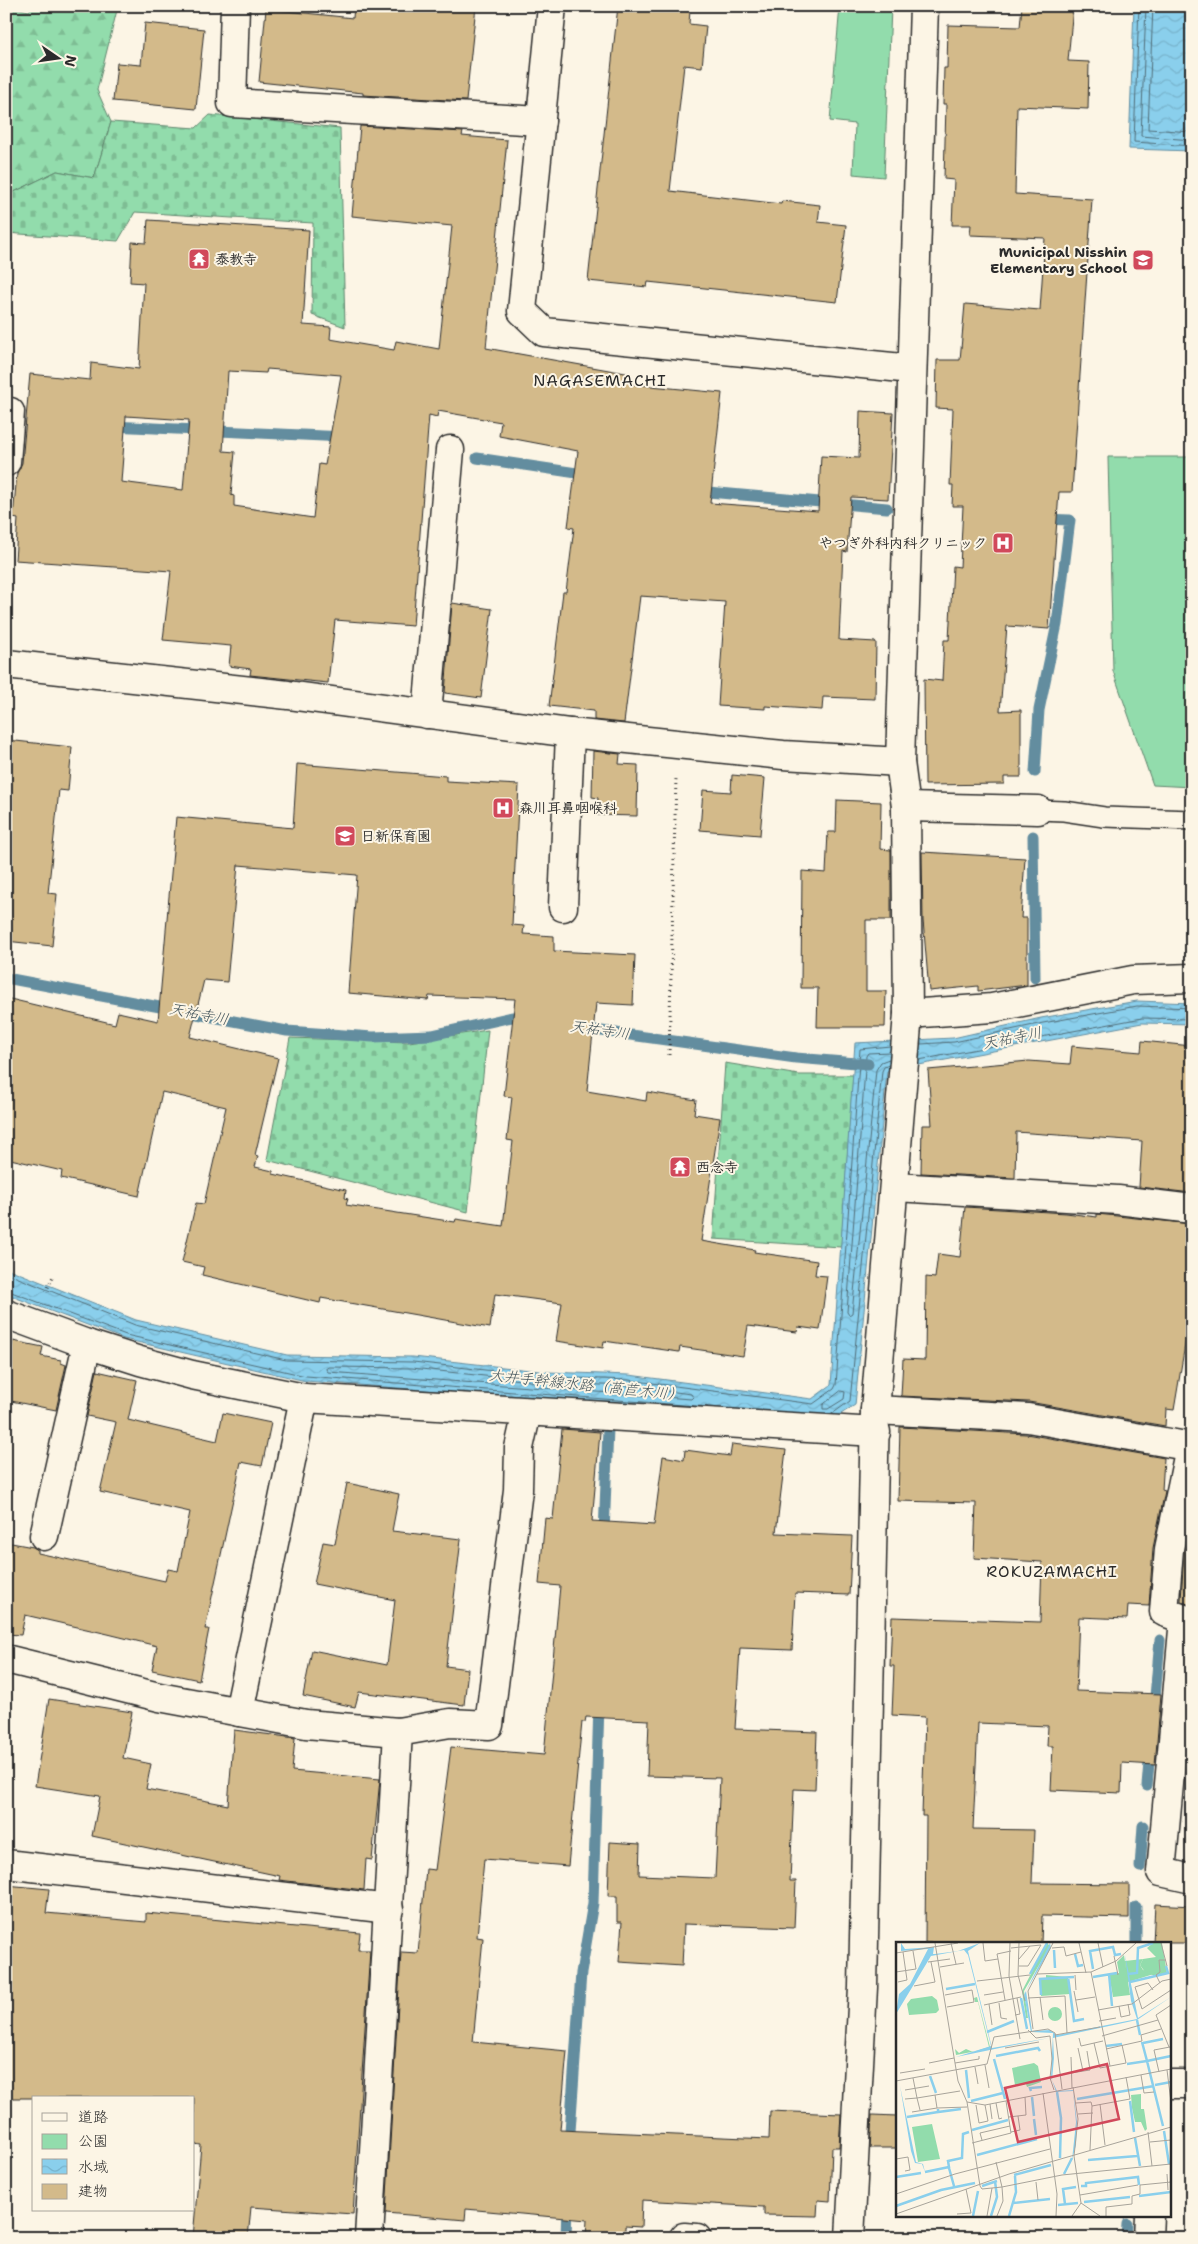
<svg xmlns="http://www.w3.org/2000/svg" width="1198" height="2244" viewBox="0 0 1198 2244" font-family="'Shantell Sans','Klee One',sans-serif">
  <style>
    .green { fill: #92dcac; stroke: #5e846c }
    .forest { fill: url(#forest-firs); stroke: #5e846c }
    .cemetery { fill: url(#cemetery-stones); stroke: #5e846c }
    .water { fill: url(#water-waves); stroke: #648d9f }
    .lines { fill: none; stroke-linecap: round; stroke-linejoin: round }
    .shore { stroke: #516d78; stroke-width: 1 }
    .stream { stroke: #648d9f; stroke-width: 11 }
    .building { fill: #d3ba8a; stroke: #2b2b2b; fill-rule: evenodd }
    .lane-casing { stroke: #2b2b2b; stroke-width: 22 }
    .street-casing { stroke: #2b2b2b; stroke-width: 31 }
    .path { stroke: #2b2b2b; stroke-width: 3; stroke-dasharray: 1 4; stroke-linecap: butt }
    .lane { stroke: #fcf5e5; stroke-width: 19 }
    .street { stroke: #fcf5e5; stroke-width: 28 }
    .labels { text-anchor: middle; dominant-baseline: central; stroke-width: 4; stroke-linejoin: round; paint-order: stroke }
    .poi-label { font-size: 14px; font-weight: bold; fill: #2b2b2b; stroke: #fcf5e5; text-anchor: start }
    .water-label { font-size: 15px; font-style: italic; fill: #43545b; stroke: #fcf5e5 }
    .quarter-label { font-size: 16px; letter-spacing: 1px; fill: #2b2b2b; stroke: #fcf5e5 }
    .inset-river { fill: none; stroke: #8acfec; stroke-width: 2.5 }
    .inset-road { fill: none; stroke: #a8a49b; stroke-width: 1 }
    .view { fill: #d1495b; fill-opacity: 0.15; stroke: #d1495b; stroke-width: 2.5 }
    .inset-edge { fill: none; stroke: #2b2b2b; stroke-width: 2.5 }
  </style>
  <defs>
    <pattern id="forest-firs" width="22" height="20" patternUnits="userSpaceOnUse" patternTransform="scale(1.25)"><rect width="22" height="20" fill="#92dcac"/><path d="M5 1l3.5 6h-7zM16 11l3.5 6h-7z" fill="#7ebd94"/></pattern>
    <pattern id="cemetery-stones" width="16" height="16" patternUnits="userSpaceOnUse" patternTransform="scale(1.25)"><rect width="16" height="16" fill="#92dcac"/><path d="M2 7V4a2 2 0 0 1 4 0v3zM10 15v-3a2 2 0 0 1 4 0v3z" fill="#7ebd94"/></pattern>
    <pattern id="water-waves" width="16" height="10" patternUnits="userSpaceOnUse" patternTransform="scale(1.25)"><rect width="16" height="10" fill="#8acfec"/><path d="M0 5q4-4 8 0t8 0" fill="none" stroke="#77b2cb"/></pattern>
  </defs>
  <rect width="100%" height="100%" fill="#fcf5e5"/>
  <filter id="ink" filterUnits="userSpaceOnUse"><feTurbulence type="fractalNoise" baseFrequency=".02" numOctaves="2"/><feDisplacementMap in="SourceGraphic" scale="10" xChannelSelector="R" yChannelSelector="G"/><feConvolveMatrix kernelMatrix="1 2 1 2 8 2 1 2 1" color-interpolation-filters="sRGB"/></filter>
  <g filter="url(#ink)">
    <g class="green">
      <path d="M840,6l51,2 -7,169 -31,-3 2,-50 -25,-3z"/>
      <path d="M1192,403v384l-39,-2 -40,-114 -5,-214h80z"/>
    </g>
    <path class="forest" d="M6,6l23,5 4,-5h85l-21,84 14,32 -17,56 -37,-7 -51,25z"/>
    <g class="cemetery">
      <path d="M210,115l130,13 5,199 -33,-12 1,-92 -178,-11 -17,29 -112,-8v-37l51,-25 37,7 17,-56 85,6z"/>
      <path d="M488,1030l-20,182 -201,-52 23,-122 119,4z"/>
      <path d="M725,1063l74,12h54l-12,172 -128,-8z"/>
    </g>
    <g class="water">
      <path d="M1134,6h58v145l-63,-2z"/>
      <path d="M1137,1001l55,2v21l-50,-1 -255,48 -32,334 -25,16 -524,-40 -182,-42 -118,-45v-26l130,52 151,35 126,2 135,15 81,3 183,24 19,-14 24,-342 98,-5 88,-20z"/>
    </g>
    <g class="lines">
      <g class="shore">
        <path d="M1139,6l-5,136 58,4"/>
        <path d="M1146,6l-5,130 51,4"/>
        <path d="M1153,6l-5,123 44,3"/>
        <path d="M921,1044l33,-2 89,-19 94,-17 55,2"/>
        <path d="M889,1059l-8,3 -5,8 -24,243 -3,2 -2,-3 19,-256 2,-3 22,-1"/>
        <path d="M919,1060l223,-42 50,1"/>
        <path d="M6,1273l129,52 151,35 127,2 135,15 81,3 184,24 21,-15 2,-4 24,-336 30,-3"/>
        <path d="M6,1290l120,45 180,41 402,31"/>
        <path d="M329,1367l83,1 136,15 81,3 62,8 2,3 -2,2 -363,-27 -2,-3z"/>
        <path d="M841,1391l4,1 -1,7 -16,10h-5v-4z"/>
        <path d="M832,1414l18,-13 32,-330 2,-4 5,-2"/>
      </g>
      <g class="stream">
        <path d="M111,426l234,11"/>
        <path d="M477,458l113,17"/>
        <path d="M697,491l190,17"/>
        <path d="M1035,772l4,-62 18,-86 13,-104 -28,-1"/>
        <path d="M1033,836l2,142"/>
        <path d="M6,978l281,53 86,6 59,-2 80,-18 15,3"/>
        <path d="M580,1028l216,30 72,6"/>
        <path d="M604,1535l4,-107"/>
        <path d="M1154,1708l6,-68"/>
        <path d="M1147,1786l3,-35"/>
        <path d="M1140,1867l3,-41"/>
        <path d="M1136,1943v-36"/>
        <path d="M569,2146l12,-173 12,-70 6,-199"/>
        <path d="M566,2238l1,-33"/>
        <path d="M1126,2238l1,-14"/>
      </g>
    </g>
    <g class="building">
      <path d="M354,6h122l-10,95 -103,-6v-2l-104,-11 7,-73 87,9z"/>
      <path d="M618,6h38l34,4 -1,14 17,2 -4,41 -18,-2 -14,126 111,13 1,-3 38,4 -2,17 28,3 -9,77 -189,-20 -1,5 -59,-6z"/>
      <path d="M1022,6h51l-5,55 21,1 -1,47 -71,-3 -2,88 77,5 -20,293h-13l-10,137 -42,-3 -7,85 21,-1v67h-17v7l-79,1 -1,-106 18,2 2,-41h5l4,-74 7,1 3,-61h-11l1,-21h-3l3,-76 -17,-1 1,-48h23l5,-56 75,6 5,-72 -75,-3 1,-10h-19l2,-45 -10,-1 2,-75h-3l1,-36h3l1,-43 72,2z"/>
      <path d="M145,23l59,6 -8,80 -83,-8 4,-38 24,2z"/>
      <path d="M360,126l103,6 -1,4 45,4 -21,208 145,26 -1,10 92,9 -12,110 108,8 3,-55 38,2 1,-47 33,2 -5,86 -37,-2 -4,55 -4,-1 -4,89 37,2 -1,57 -52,-2 -1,13 -57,-4v3l-47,-3 7,-104 -85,-6 -16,127 -30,-3v-9l-45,-5 14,-114h3l8,-64 -6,-1 10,-76 -79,-15 2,-14 -63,-11 -1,6 -8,-2 -16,211 -78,-6 -7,63 -78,-8 1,-6 -22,-3 2,-20 -68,-6 8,-69 -156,-11 3,-41 -5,-1 4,-45 5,-10 8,-89 60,6 1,-17 48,6 5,-86 -14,-1 2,-40 14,1 2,-23 161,10 -6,95 28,2 -1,12 64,11 2,-9 43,8 13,-123 -100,-10zM267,369l74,6 -16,90 -6,-1 -6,54 -79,-12v-10l-3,-1 4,-43 -12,-1 5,-80 38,2zM126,416l63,4 -6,70 -62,-8z"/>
      <path d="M452,603l40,6 -11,89 -36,-5z"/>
      <path d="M6,740l66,7 -4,44 -9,-1 -11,103 9,1 -5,52 -46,-5z"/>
      <path d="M593,751l27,3 -1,10 19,1 -1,51 -40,-1 1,-17 -6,-1z"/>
      <path d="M297,764l149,12v5l73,4 -7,140 12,1 -1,8 31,2v15l81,4 -2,50 -37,-2 -9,88 59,10 1,-9 49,8 -2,14 26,4 -19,123 54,9 -1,2 63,9 -2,14 12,1 -7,54 -22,-3 -1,5 -49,-6 -5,30 -63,-9 -1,5 -75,-11 -1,7 -47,-7 6,-38 -67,-9 -5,34 -169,-30 -1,5 -118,-28 2,-8 -22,-5 14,-59 8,1 22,-97 -64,-15 -23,104 -78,-18 1,-7 -56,-13v-160l109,26 3,-12 40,9 18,-204 117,11zM238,865l119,10 -9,118 80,7 1,-4 86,3 -11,97 8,1 -5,43 6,1 -10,85 -47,-7 -1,3 -109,-17 2,-6 -3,-1 1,-8 -73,-16v-3l-18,-4 3,-11 -3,-1 23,-97 -88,-21 14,-57 23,2z"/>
      <path d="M732,775l33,3 -5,57 -60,-5 3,-40 28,2z"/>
      <path d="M837,800l44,2 -1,47 11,1v70h-25v71h20l-1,36h-68l1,-39h-17l1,-117 24,2 2,-41h8z"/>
      <path d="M922,852l103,6 -4,60h6v67l-49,6v-5l-49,5 -6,-71z"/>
      <path d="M1142,1041l50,5v147l-53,-6 3,-46 -126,-9 -1,46 -94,-5 1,-48h10l-4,-55 101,-9 41,3 2,-18 69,6z"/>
      <path d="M965,1207l101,6 31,4v-3l20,2 75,8v79l-18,107 -8,-1 -1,17 -136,-24 -128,-6 2,-37 22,1 1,-83 9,1 3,-24 22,3z"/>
      <path d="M13,1341l30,6 -2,9 20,4v3l5,2 -10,45 -50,-10v-28z"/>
      <path d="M97,1371l40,9 -9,40 89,21 6,-28 48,10 -9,43 -21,-4 -36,167h4l-10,51 -47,-10 5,-24 -49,-12 -83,-19 -4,20 -15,-1v-92l27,5 5,3v3l127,28 3,-12 10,2 12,-59 -90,-20 16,-70 -29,-6z"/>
      <path d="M900,1427l126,7 138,24 -2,32 3,1 -12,57 -4,58 -21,-1 -1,14 -48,-2 -3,74 85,3 -6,71 -33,-2 -1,30 -70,-3 2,-44h-6l1,-20 -70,-3 -5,106 61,1 -2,53 97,1v34l-87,-2 -1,27h-116l1,-127h-4l3,-99 -33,-2 2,-49h-4l2,-49 148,5 2,-60 -68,-4 2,-55 -78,-2z"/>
      <path d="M562,1429l38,3 -8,89 62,4 9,-69 21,4 1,-10 45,6 2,-12 54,6 -10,83 76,3 -3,59 -54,-2 -3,57 -52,-2 -5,81 82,3 -2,58 -21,-1 -4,92h6l-2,47 -110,-4 -2,42 -63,-4 3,-40h-5v-26h-9l2,-54 30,2 -1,31 76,3 5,-100 -73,-2 2,-56 -63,-3 -1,5h-3l-14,144 -84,-7 -7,78 6,1 -10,104 94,9 -7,79 209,9 1,-28 71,3 -2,33h-7l-2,54 -12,-1 -1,16 -53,-1v-8l-122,-7 -1,27 -16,-1v12h-39l1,-18 -121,-11 -1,11 -79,-7 15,-261 17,1 8,-84 9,1 16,-123 93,8 16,-169 -21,-2 6,-66 8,1z"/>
      <path d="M347,1483l52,11 -7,37 69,8 -15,127 22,3 -4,36 -105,-13 -4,15 -52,-11 9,-46 75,15 8,-65 -81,-16 9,-42 12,2z"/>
      <path d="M1192,1516v90l-11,-5 3,-50z"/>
      <path d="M49,1699l83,13 -9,46 28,6 -5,25 82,16 6,-75 61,8 -3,33 88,8 -8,81 -6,-1 -2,31 -85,-10 1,-4 -188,-40 8,-40 -65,-10z"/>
      <path d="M1192,1706v60h-6z"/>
      <path d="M6,1885l43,4 -3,24 100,9v-9l214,20 -2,17h12l-17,264 -102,-7 -3,31h-55l8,-93 -7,-1v-46h-188z"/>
      <path d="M1155,1904l37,2v37h-39z"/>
      <path d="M872,2115l25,1v32h-27z"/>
    </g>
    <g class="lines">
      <g class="lane-casing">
        <path id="lane" d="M1038,810l26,1 40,6 88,3"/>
      </g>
      <g class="street-casing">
        <g id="street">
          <path d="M235,6l-3,97 309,18"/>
          <path d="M552,6l-30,305 22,21 368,37"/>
          <path d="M6,462l4,-50"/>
          <path d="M6,664l282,31 282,38 213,22 117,7"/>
          <path d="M427,714l23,-264"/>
          <path d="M906,807l132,3"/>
          <path d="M563,907l7,-174"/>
          <path d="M908,1014l84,-6 141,-28 59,-2"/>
          <path d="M895,1187l223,13 74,9"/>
          <path d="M6,1314l81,30 53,17 52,14 112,23 572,34"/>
          <path d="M875,1410l153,8 164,29"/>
          <path d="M1190,1447l-21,102 -5,63 20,7 -23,253 31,7"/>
          <path d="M44,1536l43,-192"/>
          <path d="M6,1659l153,38 147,27 92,8"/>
          <path d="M239,1712l65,-314"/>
          <path d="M6,1864l383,45"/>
          <path d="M1169,2084h23"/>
          <path d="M684,2237l13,1"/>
          <path d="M369,2238l29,-506 52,-9 39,2 29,-235 1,-42 8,-36"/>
          <path d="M850,2238l13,-251 12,-577 33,-396 -2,-207 -6,-45 24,-756"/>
          <path d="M1148,2238l1,-23"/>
        </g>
      </g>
      <g class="path">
        <path d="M669,1055l7,-277"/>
        <path d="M46,1292l8,-18"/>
      </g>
      <use href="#lane" class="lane"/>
      <use href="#street" class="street"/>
    </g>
  </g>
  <defs>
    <g id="temple-square" transform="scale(1.125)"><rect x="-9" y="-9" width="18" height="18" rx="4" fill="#d1495b" stroke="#fcf5e5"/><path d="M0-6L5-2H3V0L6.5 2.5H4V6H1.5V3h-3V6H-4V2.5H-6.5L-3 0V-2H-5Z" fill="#fff"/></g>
    <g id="school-square" transform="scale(1.125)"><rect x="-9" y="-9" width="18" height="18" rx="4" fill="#d1495b" stroke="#fcf5e5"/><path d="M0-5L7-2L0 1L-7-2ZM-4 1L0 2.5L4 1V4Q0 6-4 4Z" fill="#fff"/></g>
    <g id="hospital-square" transform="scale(1.125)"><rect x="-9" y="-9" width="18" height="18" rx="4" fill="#d1495b" stroke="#fcf5e5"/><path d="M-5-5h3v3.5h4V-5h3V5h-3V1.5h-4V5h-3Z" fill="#fff"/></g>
  </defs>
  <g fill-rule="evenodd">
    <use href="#temple-square" x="199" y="259"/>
    <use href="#school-square" x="1143" y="260"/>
    <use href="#hospital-square" x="1003" y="543"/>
    <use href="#hospital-square" x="503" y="808"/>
    <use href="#school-square" x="345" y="836"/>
    <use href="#temple-square" x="680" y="1167"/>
  </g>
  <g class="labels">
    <g class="poi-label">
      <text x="1127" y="252" text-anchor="end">Municipal Nisshin<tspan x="1127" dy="16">Elementary School</tspan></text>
      <text x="215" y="259">泰教寺</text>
      <text x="987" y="543" text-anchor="end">やつぎ外科内科クリニック</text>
      <text x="519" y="808">森川耳鼻咽喉科</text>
      <text x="361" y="836">日新保育園</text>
      <text x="696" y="1167">西念寺</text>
    </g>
    <g class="water-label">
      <text transform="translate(199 1014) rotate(11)">天祐寺川</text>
      <text transform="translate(600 1030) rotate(8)">天祐寺川</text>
      <text transform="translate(1012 1038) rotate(-11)">天祐寺川</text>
      <text transform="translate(586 1385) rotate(6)">大井手幹線水路（萵苣木川）</text>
    </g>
    <g class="quarter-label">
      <text x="600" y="380">NAGASEMACHI</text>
      <text x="1052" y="1571">ROKUZAMACHI</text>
    </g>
  </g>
  <g transform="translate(896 1942)">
    <rect width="275" height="275" fill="#fcf5e5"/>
    <path d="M257,1h9l5,30 -12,3 -10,-4 -5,-7 3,-6 13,-2 -9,-9zM228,13l6,40 -17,2 -4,-23 10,-1 -2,-11zM150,33l22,2 2,17 -29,2 -1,-17h6zM36,54l5,4 2,10 -3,3 -27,2 -2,-11 4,-5zM81,55l13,50 -3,2 -31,6 -1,-6 4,4 7,-4 7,3 16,-5 -11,-45h-3l-1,-4zM138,121l4,3 3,16 -14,5 -1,-3 -11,1 -3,-17zM36,182l8,35 -22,3 -6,-35z" fill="#92dcac"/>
    <path d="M151,1l3,3 -26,45 4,27h-2l-4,-27zM247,17l-3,6 3,5 14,3 -29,9 -2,4 -1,-25z" fill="#92dcac"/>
    <path d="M152 72a7 7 0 1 1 14 0a7 7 0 1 1-14 0ZM245,152v15h3l3,20 -2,2 -4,-9h-6l-3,-14 -1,-13z" fill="#92dcac"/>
    <path d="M5,1l4,6 29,-2 -1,7h2l23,-3 22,-8 -12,8 24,97 57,-10 -93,19 35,-11 -23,-91 -4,-5 -33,6 -35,58 3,-20 11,-10 18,-35 -27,2zM154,1l1,5 -25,43 6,40 18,-1 7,5 80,-16 -6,-18 -6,-46 13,63 33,-21 -34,23 -84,18 1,20 -2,22 5,11 16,-1 4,32 -1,23 -4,15 4,-38 -3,-31 -17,1 -5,-15 2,-44 -22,-1 -7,-37zM4,144l16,76 7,2 2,8 -3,-8 -7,-1 -4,-12z" fill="#8acfec"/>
    <path class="inset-river" d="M158,8l1,18M179,12l3,12 5,-1M197,27l-3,-18 23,-4 2,8 6,-1M134,32l17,-31M213,32l3,32M232,32l9,-1 1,-25 15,-5M172,35l6,44 10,-2M197,35l24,-4M234,40l38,-9 -2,-7M50,47l29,-5M145,53l-1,-16 34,-2M125,56l6,31M241,78l3,15M91,90l27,-11M247,101l20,-4M210,104l16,-2M100,114l42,-8 2,3M98,117l11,40M231,122l20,-3 -5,-19M70,128l3,28M34,134l6,17M259,143l16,-3M135,149l-1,-3 12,-1M161,150l4,26 -1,40M136,155l2,19M181,157l77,-13M75,159l32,-8M234,159l4,31M42,167v3l23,-3M11,175l31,-5M138,177l2,16M267,184l-16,-65 24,-5M76,188l36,-10M268,189l5,33M239,196l5,28M81,213l60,-16M192,218l49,-4M53,226l5,18M29,230l24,-5 -1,-6 14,-3 1,-24 6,-2M168,232l8,-16M118,233l37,-10M0,235l25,-4M86,244l15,-5M185,244h5v-3l52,-6 1,8M243,254l32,-4M188,260l46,-5M117,261l37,-4M169,262l-2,-15 13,-2M162,263l20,-2M0,264l45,-16 34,-7M77,274l5,-25M95,274l6,-19 -2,-16M113,274l7,-24 -1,-16"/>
    <path class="inset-road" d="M39,1l23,138 9,21 18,3 186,-36M55,1l5,21M87,1l2,18 13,-2 -1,-5 14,-3M114,1l-1,33 11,63M123,1l-1,32 7,26M183,1l7,30M202,1l5,24M265,1l6,23M115,6l30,-3 -13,21h-9M156,6l12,-1 2,9 15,-4M0,11l62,-10M218,14l4,19M102,17l7,41M123,17l11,-13M32,20l22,-3M44,25l24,-4M0,30l20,-3 -3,-18M195,30l19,94M141,32l54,-2 25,-11 20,-18M179,33l1,15M81,39l53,-6M2,40l9,-2 -4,-28M264,41l-4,-8 4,-3 -1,-12h7M18,44l21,-4 -4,-20M257,48l-5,-7 -13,4 7,22 29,-19M178,49l4,21M49,53l27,-5 2,12 -27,5M88,53l19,-3M144,55l3,23M132,56l37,-2 2,37M180,58l19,-3M103,61l2,15 6,1M93,62l3,21M88,63l37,-8M223,64l2,11 9,-2 -2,-11M202,68l34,-6 30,-23 9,-2v-8M119,73l5,-1 -3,-16M203,79l17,-3M137,87l-5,-38 25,-48M132,88l8,8 14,-2 2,23 -2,19 4,12M159,93l45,-8M206,94l56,-16M183,96l2,8 22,-5M198,101l6,25 26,-5 -4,-18M273,105l-13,-32 15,-10M109,106l34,-6M182,106l5,23M210,107l36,-8 -1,-6 20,-6M175,115l1,31M33,121l25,-5M59,121l24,-4v-3M89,123l4,23M79,125l3,17M271,128l4,32M263,130l-5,-22 16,-3M4,131l25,-4M175,131l19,-3 -3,-19M245,133l3,18 10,-1M17,136l4,20 43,-7M0,139l91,-17 7,-27 54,-8 7,4 7,56M9,148l24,-4M147,151l14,101 -1,22M9,157l12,-1 3,12M71,160l13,84 2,3 20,-2 1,14 -6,15M100,161l3,16 3,-1M180,161l15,-1 1,4 38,-7 -4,-22M94,162l2,15M204,162l5,41M80,163l3,18 9,-2 -3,-16M41,166l30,-1M16,170l25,-4 -2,-13M182,172l15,-1M113,175l17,-2 -1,-18M115,190l9,-2 -2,-14M252,190l4,34M86,198l-2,-7 30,-7M254,200l21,-2M76,201l39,-10 -5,-32M194,208l2,-44M0,217l12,-2 2,13 -5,1M100,220l6,25 60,-12 109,-11M271,232l1,16M140,240l2,18M0,252l59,-20 95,-25M184,253l58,-10M185,261l19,13M0,272l113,-40 162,-47M61,272l14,-1 -5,-24M91,274l5,-28M176,274l9,-13 -7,-47 4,-37 -5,-32M210,274v-9l26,-3v-8l8,-2v-9l31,-3"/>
    <path class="view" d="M211,122l12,55 -101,23 -13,-54z"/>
    <rect width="275" height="275" class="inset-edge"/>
  </g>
  <rect width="1198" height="2244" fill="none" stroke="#fcf5e5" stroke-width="25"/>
  <rect x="12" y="12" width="1173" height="2219" fill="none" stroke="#2b2b2b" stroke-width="2" filter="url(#ink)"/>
  <rect x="32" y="2096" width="162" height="115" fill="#fcf5e5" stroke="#a8a49b"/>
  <rect x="42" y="2113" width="25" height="8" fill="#fcf5e5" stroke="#a8a49b"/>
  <text x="78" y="2122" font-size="15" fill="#2b2b2b">道路</text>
  <rect x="42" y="2134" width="25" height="15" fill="#92dcac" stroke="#a8a49b"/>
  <text x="78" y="2146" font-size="15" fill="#2b2b2b">公園</text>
  <rect x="42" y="2159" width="25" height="15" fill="url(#water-waves)" stroke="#a8a49b"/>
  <text x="78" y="2172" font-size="15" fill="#2b2b2b">水域</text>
  <rect x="42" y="2184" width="25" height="15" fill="#d3ba8a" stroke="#a8a49b"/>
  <text x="78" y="2196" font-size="15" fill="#2b2b2b">建物</text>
  <g transform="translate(58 58) rotate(103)" stroke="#fcf5e5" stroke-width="4" paint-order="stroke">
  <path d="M0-4L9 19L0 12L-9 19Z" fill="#2b2b2b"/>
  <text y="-8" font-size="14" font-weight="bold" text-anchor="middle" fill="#2b2b2b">N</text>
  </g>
</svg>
